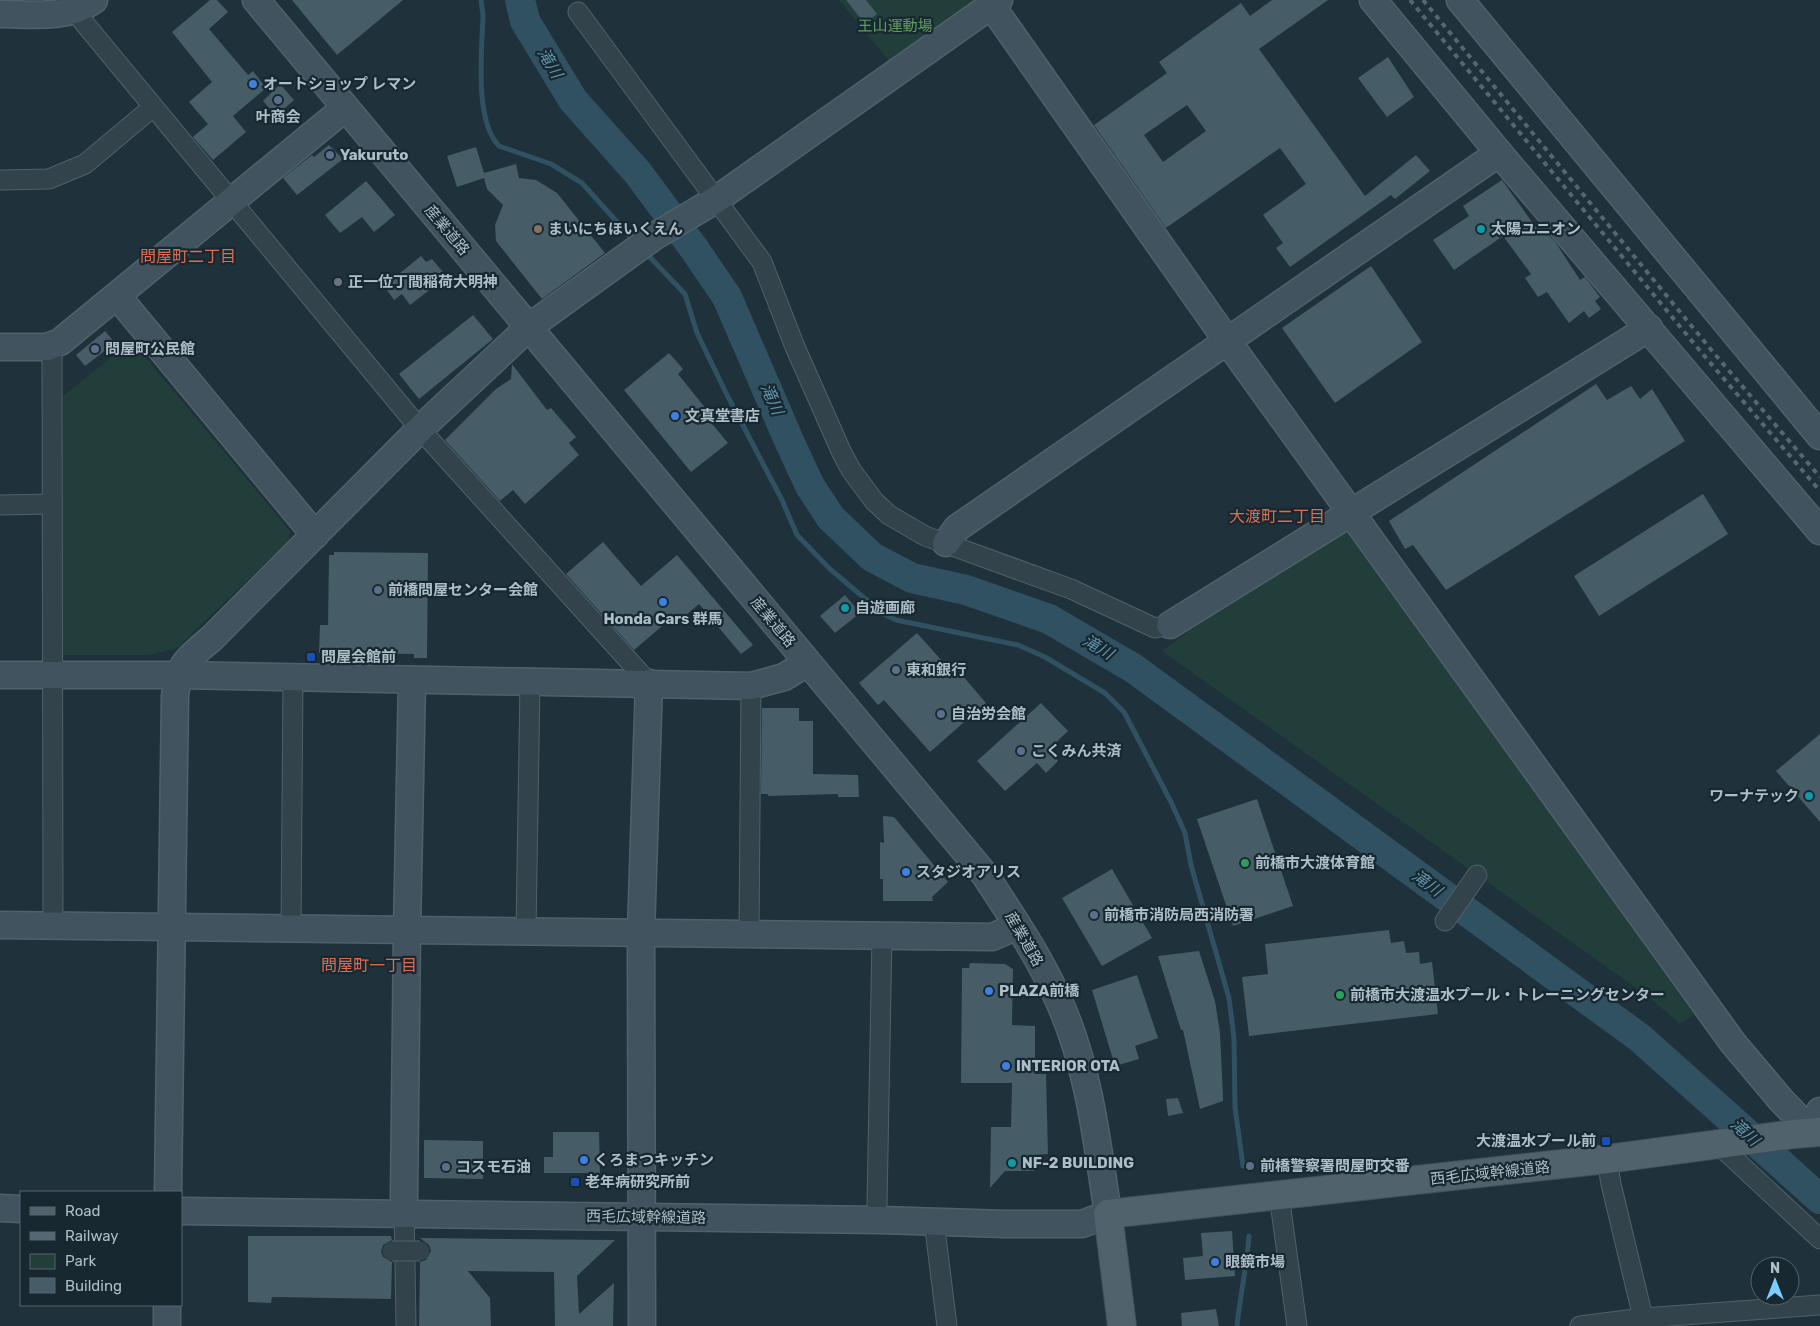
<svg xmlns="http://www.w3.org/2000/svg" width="1820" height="1326" viewBox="0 0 1820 1326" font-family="Rubik,'Noto Sans JP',sans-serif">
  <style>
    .green { fill: #223e3a }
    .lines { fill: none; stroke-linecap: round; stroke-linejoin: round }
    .stream { stroke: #2f5162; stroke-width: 5 }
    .river { stroke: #2f5162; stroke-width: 30 }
    .building { fill: #465c67; fill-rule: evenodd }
    .street-casing { stroke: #506169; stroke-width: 21 }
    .secondary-casing { stroke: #506169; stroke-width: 29 }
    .primary-casing { stroke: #3f4f58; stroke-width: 30 }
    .street { stroke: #33434b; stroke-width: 19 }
    .secondary { stroke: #40535f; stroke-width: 26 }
    .primary { stroke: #50626c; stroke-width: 28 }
    .rail { stroke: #546873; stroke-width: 4; stroke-dasharray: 5 5; stroke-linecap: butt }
    .street-bridge-casing { stroke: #506169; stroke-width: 21; stroke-linecap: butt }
    .street-bridge { stroke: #33434b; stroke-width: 19 }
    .shop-dot { fill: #3f7fe0; stroke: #182830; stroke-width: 2 }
    .service-dot { fill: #5c6f8a; stroke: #182830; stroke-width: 2 }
    .education-dot { fill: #8d6e63; stroke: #182830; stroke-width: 2 }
    .culture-dot { fill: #0f9aa8; stroke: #182830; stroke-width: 2 }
    .worship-dot { fill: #6b7280; stroke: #182830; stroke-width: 2 }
    .transit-dot { fill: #1a4fb4; stroke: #182830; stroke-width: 2 }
    .leisure-dot { fill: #2e9e5b; stroke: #182830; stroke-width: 2 }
    .labels { text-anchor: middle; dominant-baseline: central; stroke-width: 4.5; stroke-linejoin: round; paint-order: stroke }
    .park-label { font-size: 15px; fill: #639b62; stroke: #182830 }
    .poi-label { font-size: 15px; font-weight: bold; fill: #adbec8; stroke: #182830; text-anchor: start }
    .street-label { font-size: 15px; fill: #adbec8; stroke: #182830 }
    .water-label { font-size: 16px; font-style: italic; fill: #6293ab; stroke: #182830 }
    .neighbourhood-label { font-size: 16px; fill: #df6c51; stroke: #182830 }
  </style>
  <rect width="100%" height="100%" fill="#1f323b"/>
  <g class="green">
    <path d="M839,0h140l-89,62z"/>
    <path d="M132,341l158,190 -1,9 -112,108 -28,7h-87l1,-259z"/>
    <path d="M1340,532l10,1 344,482 -14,9 -31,-27 -487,-346 61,-45z"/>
  </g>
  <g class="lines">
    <g class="stream">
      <path d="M481,0l2,15c-1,35 -9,105 16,131l52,18 31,19 53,59"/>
      <path d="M645,252l40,42 12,39 30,62 55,105 15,35 33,34 52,44 14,7 122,25 27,12 60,36 19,19 47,90 14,31 6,32 38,133 5,40 1,69 8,59"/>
      <path d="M1237,1326c3,-30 10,-60 12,-90"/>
    </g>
    <path class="river" d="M520,0l5,21 48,79 65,73 57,77 32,47 63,146 20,43 21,32 41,39 40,21 54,12 83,29 84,49 507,370 180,161"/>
  </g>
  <g class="building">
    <path d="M210,0h7l11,12 -19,17 39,46 5,-4 13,17 -33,28 13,16 -33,28 -20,-23 15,-13 -19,-22 23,-20 -40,-50z"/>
    <path d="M292,0h111l-66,55z"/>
    <path d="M846,0h20l11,14 -12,10z"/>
    <path d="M1272,0h56l-69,49 106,147 51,-41 14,16 -35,28 -4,-4 -101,72 -14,-19 7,-5 -20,-28 43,-31 -26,-36 -114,80 -72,-103 73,-52 -8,-11 82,-59 9,13zM1187,105l19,26 -43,31 -19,-27z"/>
    <path d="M1388,57l26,40 -27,20 -29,-39z"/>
    <path d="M280,84l14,16 -18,16 -13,-15z"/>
    <path d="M329,145l14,14 -46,36 -14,-17 29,-23 2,2z"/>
    <path d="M476,147l8,26 32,-9 3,14 17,2 21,13 48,60 -63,46 -46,-58 -1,-16 8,-20 -16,-16 -3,-11 -27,9 -10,-31z"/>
    <path d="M1502,180l35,49 4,-3 15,17 24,37 5,-3 15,20 -5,4 6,8 -12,9 -5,-7 -15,12 -22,-31 -9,5 -13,-19 6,-4 -28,-38 -49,34 -21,-30 36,-24 -6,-10z"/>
    <path d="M366,181l29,34 -21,17 -12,-15 -22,16 -15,-18z"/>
    <path d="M421,256l5,6 6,-3 11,13 -5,5 3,4 -31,24 -8,-11 -8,6 -10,-14z"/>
    <path d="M1371,266l51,76 -87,61 -53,-75z"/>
    <path d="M473,315l20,24 -74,60 -20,-25z"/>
    <path d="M105,331l10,12 -30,23 -9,-11z"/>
    <path d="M669,353l14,16 -5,5 29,36 -4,3 25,30 -37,29 -67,-82z"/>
    <path d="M512,364l35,46 4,-2 25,29 -7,6 10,12 -54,49 -12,-14 -13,11 -55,-61 51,-51 15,-10z"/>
    <path d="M1596,384l11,16 24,-14 9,13 12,-10 33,52 -239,149 -33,-45 -8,4 -16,-28z"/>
    <path d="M1703,494l25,40 -129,82 -25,-40z"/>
    <path d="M603,542l38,44 36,-31 76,90 -12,9 -42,-50 -20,17 -5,-5 -40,34 -68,-76z"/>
    <path d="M334,552l94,1 -1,105h-13v-4l-95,-1 1,-28h8l1,-70h5z"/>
    <path d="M845,595l15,18 -25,20 -15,-17z"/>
    <path d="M917,633l35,39 4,-4 30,35 -56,49 -46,-52 -6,5 -19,-22z"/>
    <path d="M1041,703l27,28 -19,18 9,12 -12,12 -9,-10 -32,28 -28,-30z"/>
    <path d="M762,708h37v13h14v53l45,1 1,22h-21v-3l-70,2v-2h-7z"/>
    <path d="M1820,734v88l-44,-51z"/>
    <path d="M1257,799l36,107 -60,20 -36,-107z"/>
    <path d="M883,816l11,1 54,65 -16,15 1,4h-50v-22h-3v-37l4,1z"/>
    <path d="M1112,869l40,69 -50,28 -40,-68z"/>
    <path d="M1389,930l2,13 13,-2 2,12 13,-1 1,12 12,-2 6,52 -189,22 -7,-59 26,-3 -3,-30z"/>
    <path d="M1199,951l16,50 5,32 3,63v5l-23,8 -17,-79h-2l-23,-74z"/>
    <path d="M970,963l35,1 8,5 -1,56 23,1v48h11l2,80 -13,1 -1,16h-29l-15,17 1,-61h20l1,-44h-51l1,-115h7z"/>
    <path d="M1137,975l21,63 -23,8 4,13 -24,7 -23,-76z"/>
    <path d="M1178,1098l5,15 -15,3 -2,-17z"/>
    <path d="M553,1132h46l1,41h-56v-16h9z"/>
    <path d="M424,1140l59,1v38l-59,-1z"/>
    <path d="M1232,1231l3,45 -50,4 -2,-22 20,-2 -2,-23z"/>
    <path d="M248,1236h143l1,4 -9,5 -2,6 2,6 9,5 -1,37 -119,-2 -1,6 -23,-1z"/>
    <path d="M420,1238l195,2 -38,36 2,38 35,-31 -1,43h-58l-1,-54 -86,-1 22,27 1,28h-72l1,-64 6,-2 5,-9 -2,-6z"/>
    <path d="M1216,1309l3,17h-37l-1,-13z"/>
  </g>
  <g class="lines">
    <g class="street-casing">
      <g id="street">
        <path d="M66,1l354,428 229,254"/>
        <path d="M578,12l184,250 33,85 46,104 10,19 23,31 15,14 36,21 146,53 84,39 15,-3"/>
        <path d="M0,180l49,-1 36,-15 68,-57"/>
        <path d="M0,505l52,-1"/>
        <path d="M1445,921l32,-46"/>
        <path d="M53,926l-1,-578 2,-2"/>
        <path d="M291,930l2,-251"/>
        <path d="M526,931l4,-248"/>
        <path d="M749,934l2,-248"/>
        <path d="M1718,1144l102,95"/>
        <path d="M1607,1159l4,25 34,142"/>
        <path d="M1279,1195l18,131"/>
        <path d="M404,1202l2,124"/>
        <path d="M877,1205l5,-269"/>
        <path d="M934,1221l13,105"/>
        <path d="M1580,1326l63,-8 177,-13"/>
      </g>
    </g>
    <g class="secondary-casing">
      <g id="secondary">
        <path d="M256,0l729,875c26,40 54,81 73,124 31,67 39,143 50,215"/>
        <path d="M1373,0l126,153 321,378"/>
        <path d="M1460,0l360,436"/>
        <path d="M991,5l237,337 505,701 48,57 31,32 8,-21"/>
        <path d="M0,14c30,0 68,6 94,-14"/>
        <path d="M118,297l197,238"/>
        <path d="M0,347h47l13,-5 285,-234"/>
        <path d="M946,543l11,-15 542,-375"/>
        <path d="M1170,625l479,-297"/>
        <path d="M0,675h177l574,11 33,-9 23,-14"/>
        <path d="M0,925l992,12 14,-6 10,-8"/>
        <path d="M168,1192l7,-496c4,-34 13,-37 37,-58l208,-209 109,-102 126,-91 62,-37 282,-199"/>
        <path d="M404,1199l3,-268 5,-251"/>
        <path d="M0,1208l21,1"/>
        <path d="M181,1211l700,9 124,4h77l26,-10"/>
        <path d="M167,1326v-21"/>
        <path d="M642,1326l-1,-393 8,-250"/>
      </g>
    </g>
    <g class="primary-casing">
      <path id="primary" d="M1122,1326l-14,-112 499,-55 187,-25 26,-2"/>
    </g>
    <use href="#street" class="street"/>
    <use href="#secondary" class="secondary"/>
    <use href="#primary" class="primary"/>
    <g class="rail">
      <path d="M1410,0l291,352 119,139"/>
      <path d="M1423,0l290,352 107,125"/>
    </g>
    <g class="street-bridge-casing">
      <path id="street-bridge" d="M392,1251h28"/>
    </g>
    <use href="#street-bridge" class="street-bridge"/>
  </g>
  <g class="shop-dot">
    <circle cx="253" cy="84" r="5"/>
    <circle cx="675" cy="416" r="5"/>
    <circle cx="663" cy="602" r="5"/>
    <circle cx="906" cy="872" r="5"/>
    <circle cx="989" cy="991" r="5"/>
    <circle cx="1006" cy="1066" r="5"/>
    <circle cx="584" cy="1160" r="5"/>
    <circle cx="1215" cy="1262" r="5"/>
  </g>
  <g class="service-dot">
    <circle cx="278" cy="100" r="5"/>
    <circle cx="330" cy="155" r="5"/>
    <circle cx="95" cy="349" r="5"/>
    <circle cx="378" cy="590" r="5"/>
    <circle cx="896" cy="670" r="5"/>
    <circle cx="941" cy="714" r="5"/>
    <circle cx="1021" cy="751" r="5"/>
    <circle cx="1094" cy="915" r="5"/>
    <circle cx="1250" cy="1166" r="5"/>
    <circle cx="446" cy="1167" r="5"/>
  </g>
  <circle class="education-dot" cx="538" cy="229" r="5"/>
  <g class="culture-dot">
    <circle cx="1481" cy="229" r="5"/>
    <circle cx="845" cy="608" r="5"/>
    <circle cx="1809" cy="796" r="5"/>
    <circle cx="1012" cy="1163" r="5"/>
  </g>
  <circle class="worship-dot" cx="338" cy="282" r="5"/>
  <g class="transit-dot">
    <rect x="306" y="652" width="10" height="10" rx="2.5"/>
    <rect x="1601" y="1136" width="10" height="10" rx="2.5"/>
    <rect x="570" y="1177" width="10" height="10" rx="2.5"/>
  </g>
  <g class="leisure-dot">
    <circle cx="1245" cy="863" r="5"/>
    <circle cx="1340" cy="995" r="5"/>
  </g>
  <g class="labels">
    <g class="park-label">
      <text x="895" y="26">王山運動場</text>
    </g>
    <g class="poi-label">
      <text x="263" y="84">オートショップ レマン</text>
      <text x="278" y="117" text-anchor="middle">叶商会</text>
      <text x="340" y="155">Yakuruto</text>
      <text x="548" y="229">まいにちほいくえん</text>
      <text x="1491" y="229">太陽ユニオン</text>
      <text x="348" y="282">正一位丁間稲荷大明神</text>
      <text x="105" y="349">問屋町公民館</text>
      <text x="685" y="416">文真堂書店</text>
      <text x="388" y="590">前橋問屋センター会館</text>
      <text x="855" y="608">自遊画廊</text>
      <text x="663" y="619" text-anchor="middle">Honda Cars 群馬</text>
      <text x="321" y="657">問屋会館前</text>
      <text x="906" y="670">東和銀行</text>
      <text x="951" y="714">自治労会館</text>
      <text x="1031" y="751">こくみん共済</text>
      <text x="1799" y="796" text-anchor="end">ワーナテック</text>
      <text x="1255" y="863">前橋市大渡体育館</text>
      <text x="916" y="872">スタジオアリス</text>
      <text x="1104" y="915">前橋市消防局西消防署</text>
      <text x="999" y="991">PLAZA前橋</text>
      <text x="1350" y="995">前橋市大渡温水プール・トレーニングセンター</text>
      <text x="1016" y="1066">INTERIOR OTA</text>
      <text x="1596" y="1141" text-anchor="end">大渡温水プール前</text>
      <text x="594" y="1160">くろまつキッチン</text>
      <text x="1022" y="1163">NF-2 BUILDING</text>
      <text x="1260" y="1166">前橋警察署問屋町交番</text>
      <text x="456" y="1167">コスモ石油</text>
      <text x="585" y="1182">老年病研究所前</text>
      <text x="1225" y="1262">眼鏡市場</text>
    </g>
    <g class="street-label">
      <text transform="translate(447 230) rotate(50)">産業道路</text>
      <text transform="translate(773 622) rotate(50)">産業道路</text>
      <text transform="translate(1024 939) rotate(60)">産業道路</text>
      <text transform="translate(1490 1173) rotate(-6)">西毛広域幹線道路</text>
      <text transform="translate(646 1217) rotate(1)">西毛広域幹線道路</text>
    </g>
    <g class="water-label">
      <text transform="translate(550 63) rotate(59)">滝川</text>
      <text transform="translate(772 399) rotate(66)">滝川</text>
      <text transform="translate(1098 647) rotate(31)">滝川</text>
      <text transform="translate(1427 883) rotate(36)">滝川</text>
      <text transform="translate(1745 1132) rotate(42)">滝川</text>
    </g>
    <g class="neighbourhood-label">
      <text x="188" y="256">問屋町二丁目</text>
      <text x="1277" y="516">大渡町二丁目</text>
      <text x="369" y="965">問屋町一丁目</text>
    </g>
  </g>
  <rect x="20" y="1191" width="162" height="115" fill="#182830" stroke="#54646d"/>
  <rect x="30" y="1207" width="25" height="8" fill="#50626c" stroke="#54646d"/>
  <text x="65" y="1216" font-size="15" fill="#adbec8">Road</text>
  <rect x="30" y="1232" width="25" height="8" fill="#546873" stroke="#54646d"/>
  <text x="65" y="1241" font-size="15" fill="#adbec8">Railway</text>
  <rect x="30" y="1254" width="25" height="15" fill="#223e3a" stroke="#54646d"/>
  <text x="65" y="1266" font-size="15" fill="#adbec8">Park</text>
  <rect x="30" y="1278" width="25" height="15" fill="#465c67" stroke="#54646d"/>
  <text x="65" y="1291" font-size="15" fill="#adbec8">Building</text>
  <g transform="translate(1775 1281)"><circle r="24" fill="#182830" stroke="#54646d"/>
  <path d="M0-4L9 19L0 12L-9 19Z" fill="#7bceff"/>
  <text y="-8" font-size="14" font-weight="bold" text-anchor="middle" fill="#adbec8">N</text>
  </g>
</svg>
